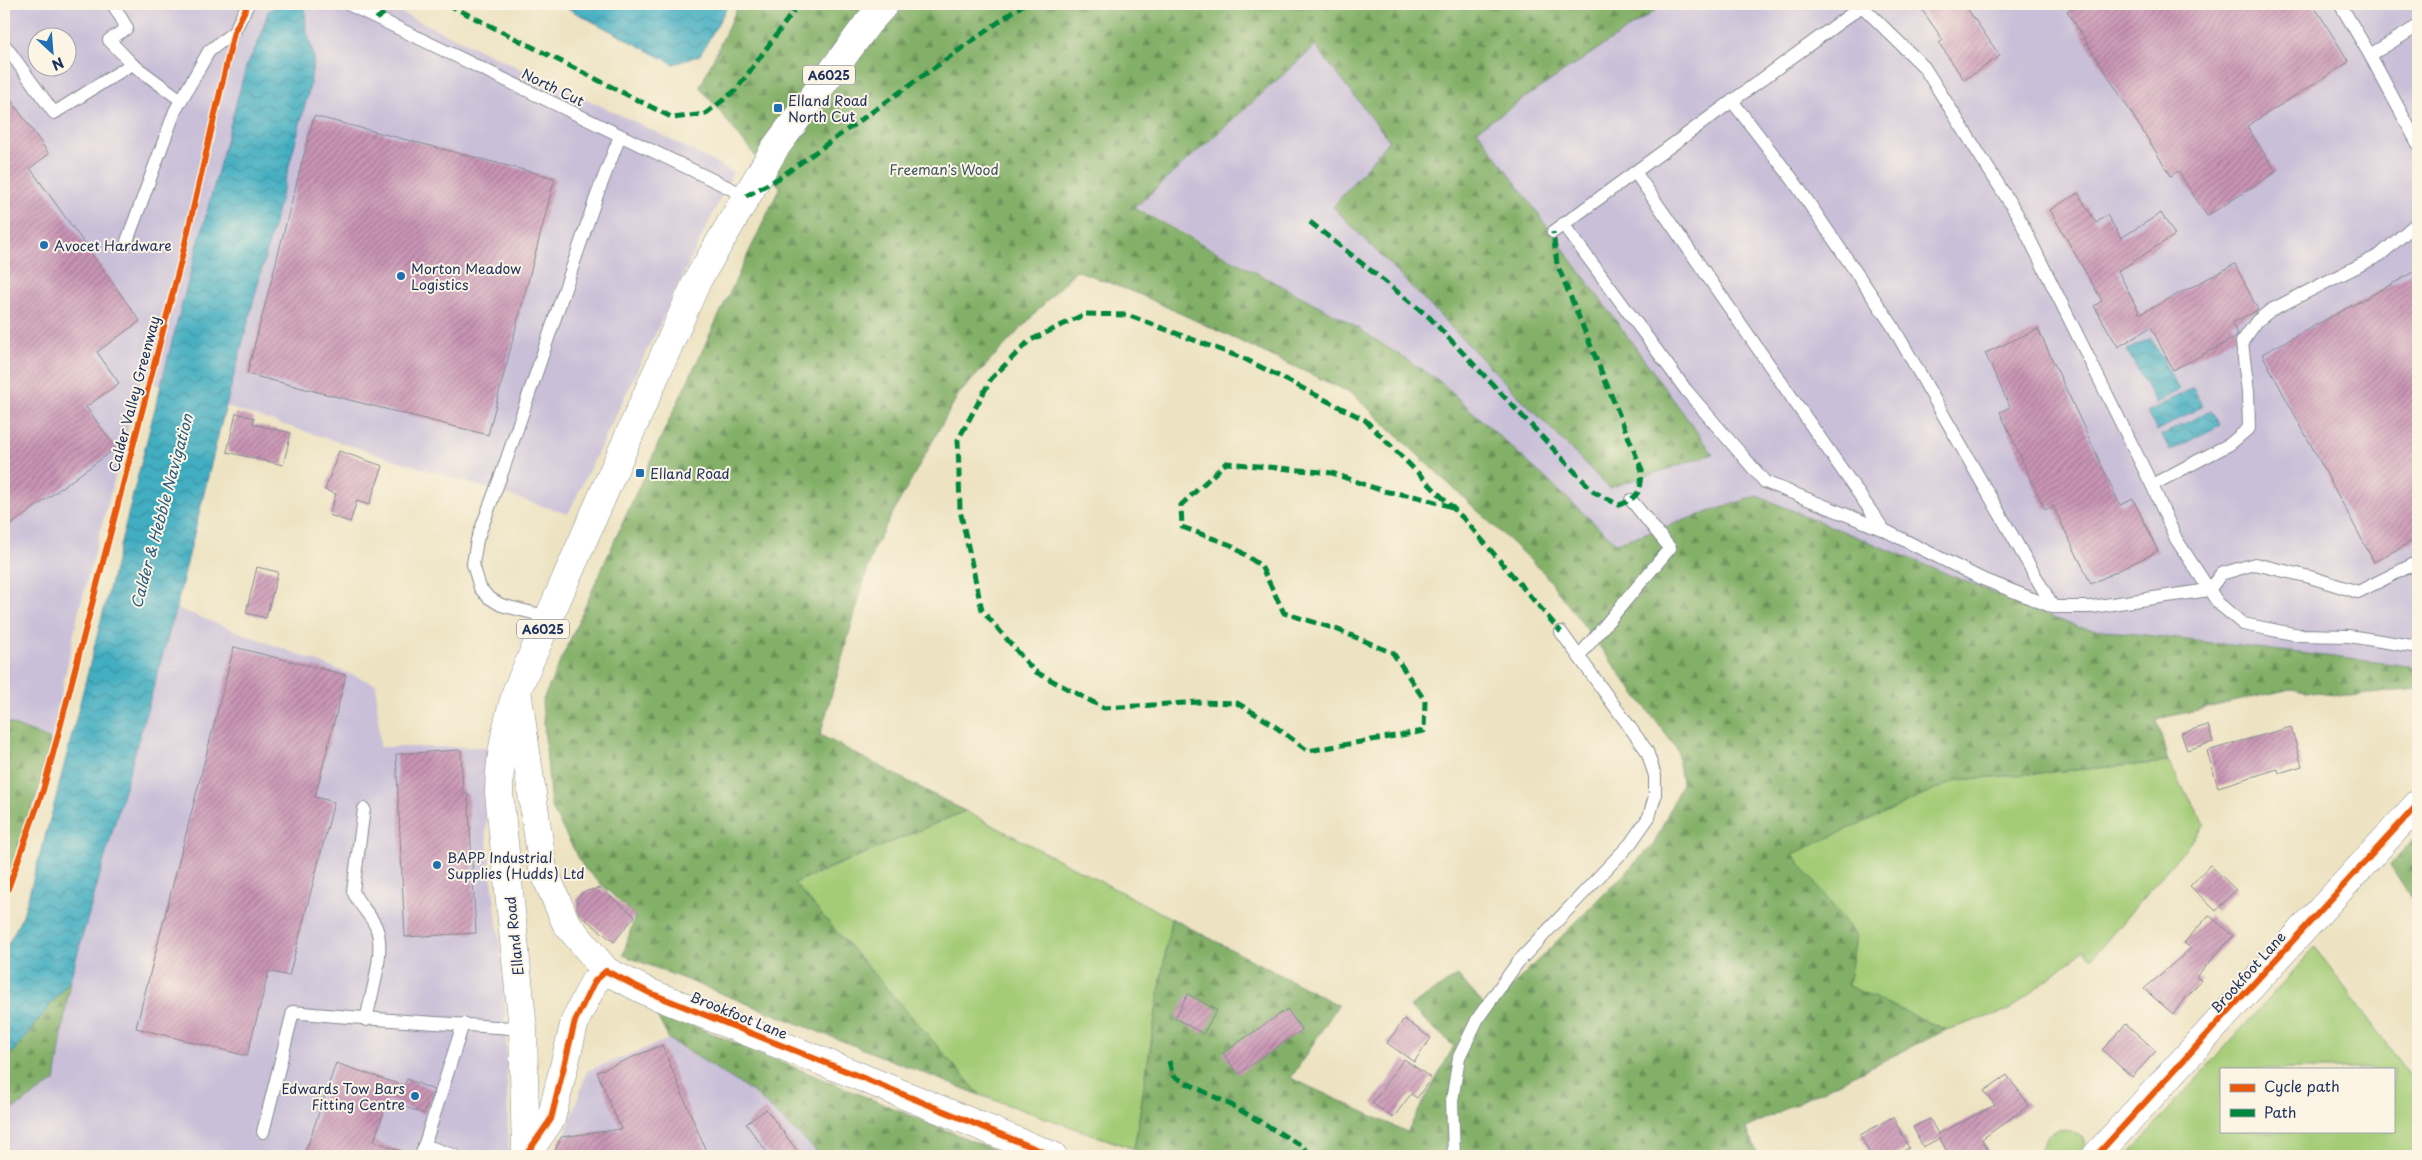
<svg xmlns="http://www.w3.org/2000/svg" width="2422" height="1160" viewBox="0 0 2422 1160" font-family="'Playpen Sans',sans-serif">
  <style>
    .industrial { fill: #c9bfd8; fill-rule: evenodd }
    .grass { fill: #a4cc77; stroke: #607e6a; fill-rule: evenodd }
    .forest { fill: url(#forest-firs); stroke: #4f7063 }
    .water { fill: url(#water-waves); stroke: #2f6e90 }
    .building { fill: url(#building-hatch) }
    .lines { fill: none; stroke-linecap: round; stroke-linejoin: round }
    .lane-casing { stroke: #848990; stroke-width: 14 }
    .secondary-casing { stroke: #848990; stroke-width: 29 }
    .primary-casing { stroke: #848990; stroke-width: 29 }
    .lane { stroke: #fff; stroke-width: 12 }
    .secondary { stroke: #fff; stroke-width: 28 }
    .primary { stroke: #fff; stroke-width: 28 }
    .quiet { stroke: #00873e; stroke-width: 5; stroke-dasharray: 10 5; stroke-linecap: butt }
    .cycleway-casing { stroke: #fcf5e5; stroke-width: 9 }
    .cycleway { stroke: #e8590c; stroke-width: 6 }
    .poi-dot { fill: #1f6fb2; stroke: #fcf5e5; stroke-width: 2 }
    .labels { text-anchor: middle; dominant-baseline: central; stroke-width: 4; stroke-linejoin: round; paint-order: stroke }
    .shield { fill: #fcf5e5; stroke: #5e6a86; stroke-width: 1 }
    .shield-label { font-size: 12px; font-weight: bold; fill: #1b2f5e }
    .street-label { font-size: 14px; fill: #1b2f5e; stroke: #fcf5e5 }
    .poi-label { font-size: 14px; fill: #1b2f5e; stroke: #fcf5e5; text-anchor: start }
    .park-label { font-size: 14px; fill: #3d5664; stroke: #fcf5e5 }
    .water-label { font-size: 15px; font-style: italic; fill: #295b81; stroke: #fcf5e5 }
  </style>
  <defs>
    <pattern id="forest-firs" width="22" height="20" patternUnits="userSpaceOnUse" patternTransform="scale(1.25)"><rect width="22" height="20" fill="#83b068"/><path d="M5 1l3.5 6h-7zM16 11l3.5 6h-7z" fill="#6a9059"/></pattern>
    <pattern id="water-waves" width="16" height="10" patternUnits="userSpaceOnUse" patternTransform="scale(1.25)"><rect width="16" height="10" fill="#43aec1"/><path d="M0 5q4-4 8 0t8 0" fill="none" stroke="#378ea0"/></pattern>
    <pattern id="building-hatch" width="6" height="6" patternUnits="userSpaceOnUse" patternTransform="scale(1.25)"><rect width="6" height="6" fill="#c994b4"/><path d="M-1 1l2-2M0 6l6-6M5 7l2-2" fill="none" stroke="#a27996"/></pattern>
  </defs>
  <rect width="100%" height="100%" fill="#fcf5e5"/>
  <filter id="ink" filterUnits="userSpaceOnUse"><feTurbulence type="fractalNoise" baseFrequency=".02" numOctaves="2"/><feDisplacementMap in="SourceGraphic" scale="10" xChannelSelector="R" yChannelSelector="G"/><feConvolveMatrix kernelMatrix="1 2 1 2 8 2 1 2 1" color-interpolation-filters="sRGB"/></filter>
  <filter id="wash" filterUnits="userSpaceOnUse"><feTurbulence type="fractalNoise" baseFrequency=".0096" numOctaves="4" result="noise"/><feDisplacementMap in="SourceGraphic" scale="20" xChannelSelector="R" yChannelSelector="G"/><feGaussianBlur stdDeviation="1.12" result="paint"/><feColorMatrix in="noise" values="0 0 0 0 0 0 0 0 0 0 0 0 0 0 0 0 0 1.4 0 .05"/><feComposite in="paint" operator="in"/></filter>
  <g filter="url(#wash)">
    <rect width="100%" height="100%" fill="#ede3c2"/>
    <g class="industrial">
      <path d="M4,4h378l262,122 89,46 -165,342 -427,-134 -62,230 -28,130 -47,-19zM38,38h30v30h-30z"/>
      <path d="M1665,4h753v663l-341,-40 -320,-131 -141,47 -178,-163 -96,-62 -207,-111 180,-161 74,94 -56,67 277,281 103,-34 -236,-324z"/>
      <path d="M176,608l200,76 4,63h107l-1,87 18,142 5,180h-501l-4,-8v-33l51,-35 15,-100z"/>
      <path d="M669,1039l84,53 69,64h-264l29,-85z"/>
    </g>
    <g class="grass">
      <path d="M2168,762l37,63 -114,134 -7,-9 -75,60 -63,20 -98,-44 8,-50 -64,-82 165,-74z"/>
      <path d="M965,811l206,107 -37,231 -154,-54 -186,-212z"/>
      <path d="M2315,947l103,140v69h-291zM2221,1069h172v62h-172z"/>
      <path d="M2060,1129l12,2 11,7 2,8 -2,9 -47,1 12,-21z"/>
    </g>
    <g class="forest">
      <path d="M739,4h926l-188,126 236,324 -104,34 -276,-281 56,-67 -74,-94 -181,162 208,110 96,62 178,163 141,-47 320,131 341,40v22l-68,7 -59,-7 -134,30 11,43 -211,18 -164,74 63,82 -8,50 98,44 -200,98 13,28h-622l-3,-7 37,-231 167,87 -47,73 116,54 47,-86 -44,-39 48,-32 30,35 166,-166 28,-61 -5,-34 -133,-176 -191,-179 -212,-99 -65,-25 -118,125 -84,152 -54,188 145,76 -171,72 186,212 -357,-140 12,-39 -51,-48 -33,-61 -9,-105 122,-271 116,-244 -80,-100z"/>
      <path d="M4,721l47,19 -11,45 -36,107z"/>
      <path d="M2418,836v72l-28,-43z"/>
      <path d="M70,980l-15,101 -51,34v-52z"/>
      <path d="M653,1009l356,147h-187l-69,-64 -84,-53z"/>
    </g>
    <g class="water">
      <path d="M278,4h27l1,24 8,29 -5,33 -92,350 -41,168 -106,372 -66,83v-111l19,-37 31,-110 122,-479 70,-259 15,-31 7,-25z"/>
      <path d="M559,4h170l-29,51 -26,9z"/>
      <path d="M2151,338l28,52 -23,13 -29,-53z"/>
      <path d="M2193,388l10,18 -46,25 -10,-19z"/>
      <path d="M2211,410l9,15 -50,26 -8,-16z"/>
    </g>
    <g id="blocks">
      <g class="building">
        <path d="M1918,4h46l36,52 -36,24 -25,-37 4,-3z"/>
        <path d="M2078,4h235l36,58 -102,64 29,46 -69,44 -29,-45 -7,5 -104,-165z"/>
        <path d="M4,90l45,64 -19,14 110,153 -43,31 22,31 -33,24 30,41 -112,82z"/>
        <path d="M314,116l241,62 -67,257 -241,-61z"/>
        <path d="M2078,193l18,30 11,-8 14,23 40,-25 14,22 -57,36 22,43 95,-50 23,46 -26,13 6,11 -3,4 -62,32 -22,-43 -33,20 -24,-41 8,-5 -52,-91z"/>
        <path d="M2418,270v268l-44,24 -112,-208z"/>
        <path d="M2038,329l82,176 13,-6 25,52 -67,33 -38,-78 -8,4 -45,-98 10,-5 -25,-54z"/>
        <path d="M236,413l18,5 -1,6 38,9 -8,32 -56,-13z"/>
        <path d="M339,451l44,15 -14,39 -12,-4 -7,21 -21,-7 7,-21 -11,-4z"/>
        <path d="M257,567l21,5 -12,46 -20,-5z"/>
        <path d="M234,647l112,28 -31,122 19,5 -45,174 -20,-5 -22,85 -111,-28z"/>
        <path d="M2208,725l5,17 -26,8 -6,-17z"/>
        <path d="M2291,727l11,39 -23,7 -1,-4 -60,18 -11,-36z"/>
        <path d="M461,750l2,44h5l8,139 -71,4 -9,-183z"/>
        <path d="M2210,865l26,25 -20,21 -26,-25z"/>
        <path d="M600,888l35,28 -21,26 -34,-27 -3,-6v-9l6,-8z"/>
        <path d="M2209,915l24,21 -37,41 5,3 -28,34 -29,-25 47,-41 -7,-5z"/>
        <path d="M1188,994l29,16 -14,24 -28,-16z"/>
        <path d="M1287,1009l15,21 -64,44 -15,-21z"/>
        <path d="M1404,1019l27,19 -17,24 -27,-19z"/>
        <path d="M2126,1024l30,27 -24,26 -30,-27z"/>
        <path d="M662,1045l46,111h-155l8,-19 60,-8 -24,-57z"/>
        <path d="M1404,1059l27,19 -14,20 -6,-4 -18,24 -21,-15z"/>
        <path d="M336,1063l68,23 3,-7 27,11 -10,24 -36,-14 -14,41 35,13v2h-105z"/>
        <path d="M2007,1075l22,30 -47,34 9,17h-42l-9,-18 -17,9 -10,-20 17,-8 8,15 57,-29 -11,-14z"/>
        <path d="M766,1109l35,47h-31l-24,-32z"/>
        <path d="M1893,1117l16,31 -16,8h-22l-11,-21z"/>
      </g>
    </g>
  </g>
  <g filter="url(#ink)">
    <use href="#blocks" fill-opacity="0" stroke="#848990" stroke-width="1"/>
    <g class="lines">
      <g class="lane-casing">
        <g id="lane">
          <path d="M116,4l-2,2 13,22 -18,12 23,24 49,36"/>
          <path d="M348,4l398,192"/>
          <path d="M1866,4l-4,2 62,61 93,147 135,271 24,54 42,64 25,21 56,11 50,1 69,11"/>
          <path d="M2340,4l30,51"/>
          <path d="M2418,26l-48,29 48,89"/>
          <path d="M4,44l50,69 78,-49"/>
          <path d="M1732,101l61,79 99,145 161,282h38l118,-17 12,-16 34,-10 55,13 48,15 60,-30"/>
          <path d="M1635,172l249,358"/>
          <path d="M1563,224l123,166 79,92 119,48 96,48 73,29"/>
          <path d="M1553,232l309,-226"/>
          <path d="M127,241l48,-130 34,-60 25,-19 14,-28"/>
          <path d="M2152,485l78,-41 19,-16 -1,-36 -6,-50 15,-21 14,-11 109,-55 38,-33"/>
          <path d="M549,617l-48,-12 -13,-8 -8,-9 -7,-24 4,-24 26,-70 94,-275 23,-59"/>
          <path d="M1579,656l91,-108 -39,-48"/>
          <path d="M364,809l-11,82c5,14 17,22 23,36 10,24 -5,67 -10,93"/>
          <path d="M263,1132l30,-120c77,8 154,11 230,17"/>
          <path d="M424,1145l31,11"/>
          <path d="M421,1156l42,-132"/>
          <path d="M1454,1156l-2,-55 7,-44 19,-39 40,-56 112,-118 19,-27 6,-21v-20l-8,-25 -86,-119"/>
        </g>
      </g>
      <g class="secondary-casing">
        <g id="secondary">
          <path d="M517,690l26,179 23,54 40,48"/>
          <path d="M526,1155l25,-36 24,-98 19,-39 12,-11 44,22 201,80 202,83"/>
          <path d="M2096,1156l322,-352"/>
        </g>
      </g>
      <g class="primary-casing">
        <path id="primary" d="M526,1156l-3,-127 -24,-236c0,-36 7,-68 18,-103l180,-409 78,-133 93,-125 17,-19"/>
      </g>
      <use href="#lane" class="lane"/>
      <use href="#secondary" class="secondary"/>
      <use href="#primary" class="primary"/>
      <g class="quiet">
        <path d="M447,4l226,114 32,-4 31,-24 57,-78 1,-8"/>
        <path d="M376,19l21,-15"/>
        <path d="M746,196l33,-18 245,-174"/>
        <path d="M1310,222l119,95 165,175 25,13c21,-8 22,-14 23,-35l-85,-206 -4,-32"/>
        <path d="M1452,507l-34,-10 -35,-6 -51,-18 -106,-10 -45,42 1,22 49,18 30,21 23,47 52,16 57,24 32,48 -1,30 -116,20 -39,-29 -32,-19 -37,-1 -96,6 -70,-37 -52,-61 -22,-100 -2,-70 33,-61 38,-38 56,-27 42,1 118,44 120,61 99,99 97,113"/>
        <path d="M1169,1061l4,15 60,30 69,40 9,10"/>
      </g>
      <g class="cycleway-casing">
        <g id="cycleway">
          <path d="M4,900l39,-110 14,-51 124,-478 53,-229 14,-28"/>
          <path d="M526,1155l25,-36 24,-98 19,-39 12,-11 44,22 201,80 202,83"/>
          <path d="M2096,1156l322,-352"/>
        </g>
      </g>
      <use href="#cycleway" class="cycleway"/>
    </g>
  </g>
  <g class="poi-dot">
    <rect x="773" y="103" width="10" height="10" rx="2.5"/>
    <circle cx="44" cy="245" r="5"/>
    <circle cx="401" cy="276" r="5"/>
    <rect x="635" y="468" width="10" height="10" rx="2.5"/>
    <circle cx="437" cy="865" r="5"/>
    <circle cx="415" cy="1096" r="5"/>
  </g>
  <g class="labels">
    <g class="shield">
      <rect x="803" y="65.5" width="52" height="19" rx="4"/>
      <rect x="517" y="619.5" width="52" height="19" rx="4"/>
    </g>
    <g class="shield-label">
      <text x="829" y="75">A6025</text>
      <text x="543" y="629">A6025</text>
    </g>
    <g class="street-label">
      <text transform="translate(553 87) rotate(26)">North Cut</text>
      <text transform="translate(134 394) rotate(-75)">Calder Valley Greenway</text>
      <text transform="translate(514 936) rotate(-96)">Elland Road</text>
      <text transform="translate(2248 972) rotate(-48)">Brookfoot Lane</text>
      <text transform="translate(739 1015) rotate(22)">Brookfoot Lane</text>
    </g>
    <g class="poi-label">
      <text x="788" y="100">Elland Road<tspan x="788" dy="16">North Cut</tspan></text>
      <text x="54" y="245">Avocet Hardware</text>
      <text x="411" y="268">Morton Meadow<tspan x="411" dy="16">Logistics</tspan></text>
      <text x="650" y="473">Elland Road</text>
      <text x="447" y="857">BAPP Industrial<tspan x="447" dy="16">Supplies (Hudds) Ltd</tspan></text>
      <text x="405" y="1088" text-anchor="end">Edwards Tow Bars<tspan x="405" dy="16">Fitting Centre</tspan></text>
    </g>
    <g class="park-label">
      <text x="944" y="169">Freeman's Wood</text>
    </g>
    <g class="water-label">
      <text transform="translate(161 511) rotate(-75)">Calder &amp; Hebble Navigation</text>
    </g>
  </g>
  <rect width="2422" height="1160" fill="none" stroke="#fcf5e5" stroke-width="20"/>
  <rect x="2220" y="1068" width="175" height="65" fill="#fcf5e5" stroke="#a2a6af"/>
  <rect x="2230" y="1084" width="25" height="8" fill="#e8590c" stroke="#a2a6af"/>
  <text x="2264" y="1092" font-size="15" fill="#1b2f5e">Cycle path</text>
  <rect x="2230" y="1109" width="25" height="8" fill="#00873e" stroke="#a2a6af"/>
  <text x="2264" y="1118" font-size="15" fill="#1b2f5e">Path</text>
  <g transform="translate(52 52) rotate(154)"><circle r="24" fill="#fcf5e5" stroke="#a2a6af"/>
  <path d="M0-4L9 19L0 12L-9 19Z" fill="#1f6fb2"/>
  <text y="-8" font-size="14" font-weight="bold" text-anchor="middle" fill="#1b2f5e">N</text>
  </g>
</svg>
